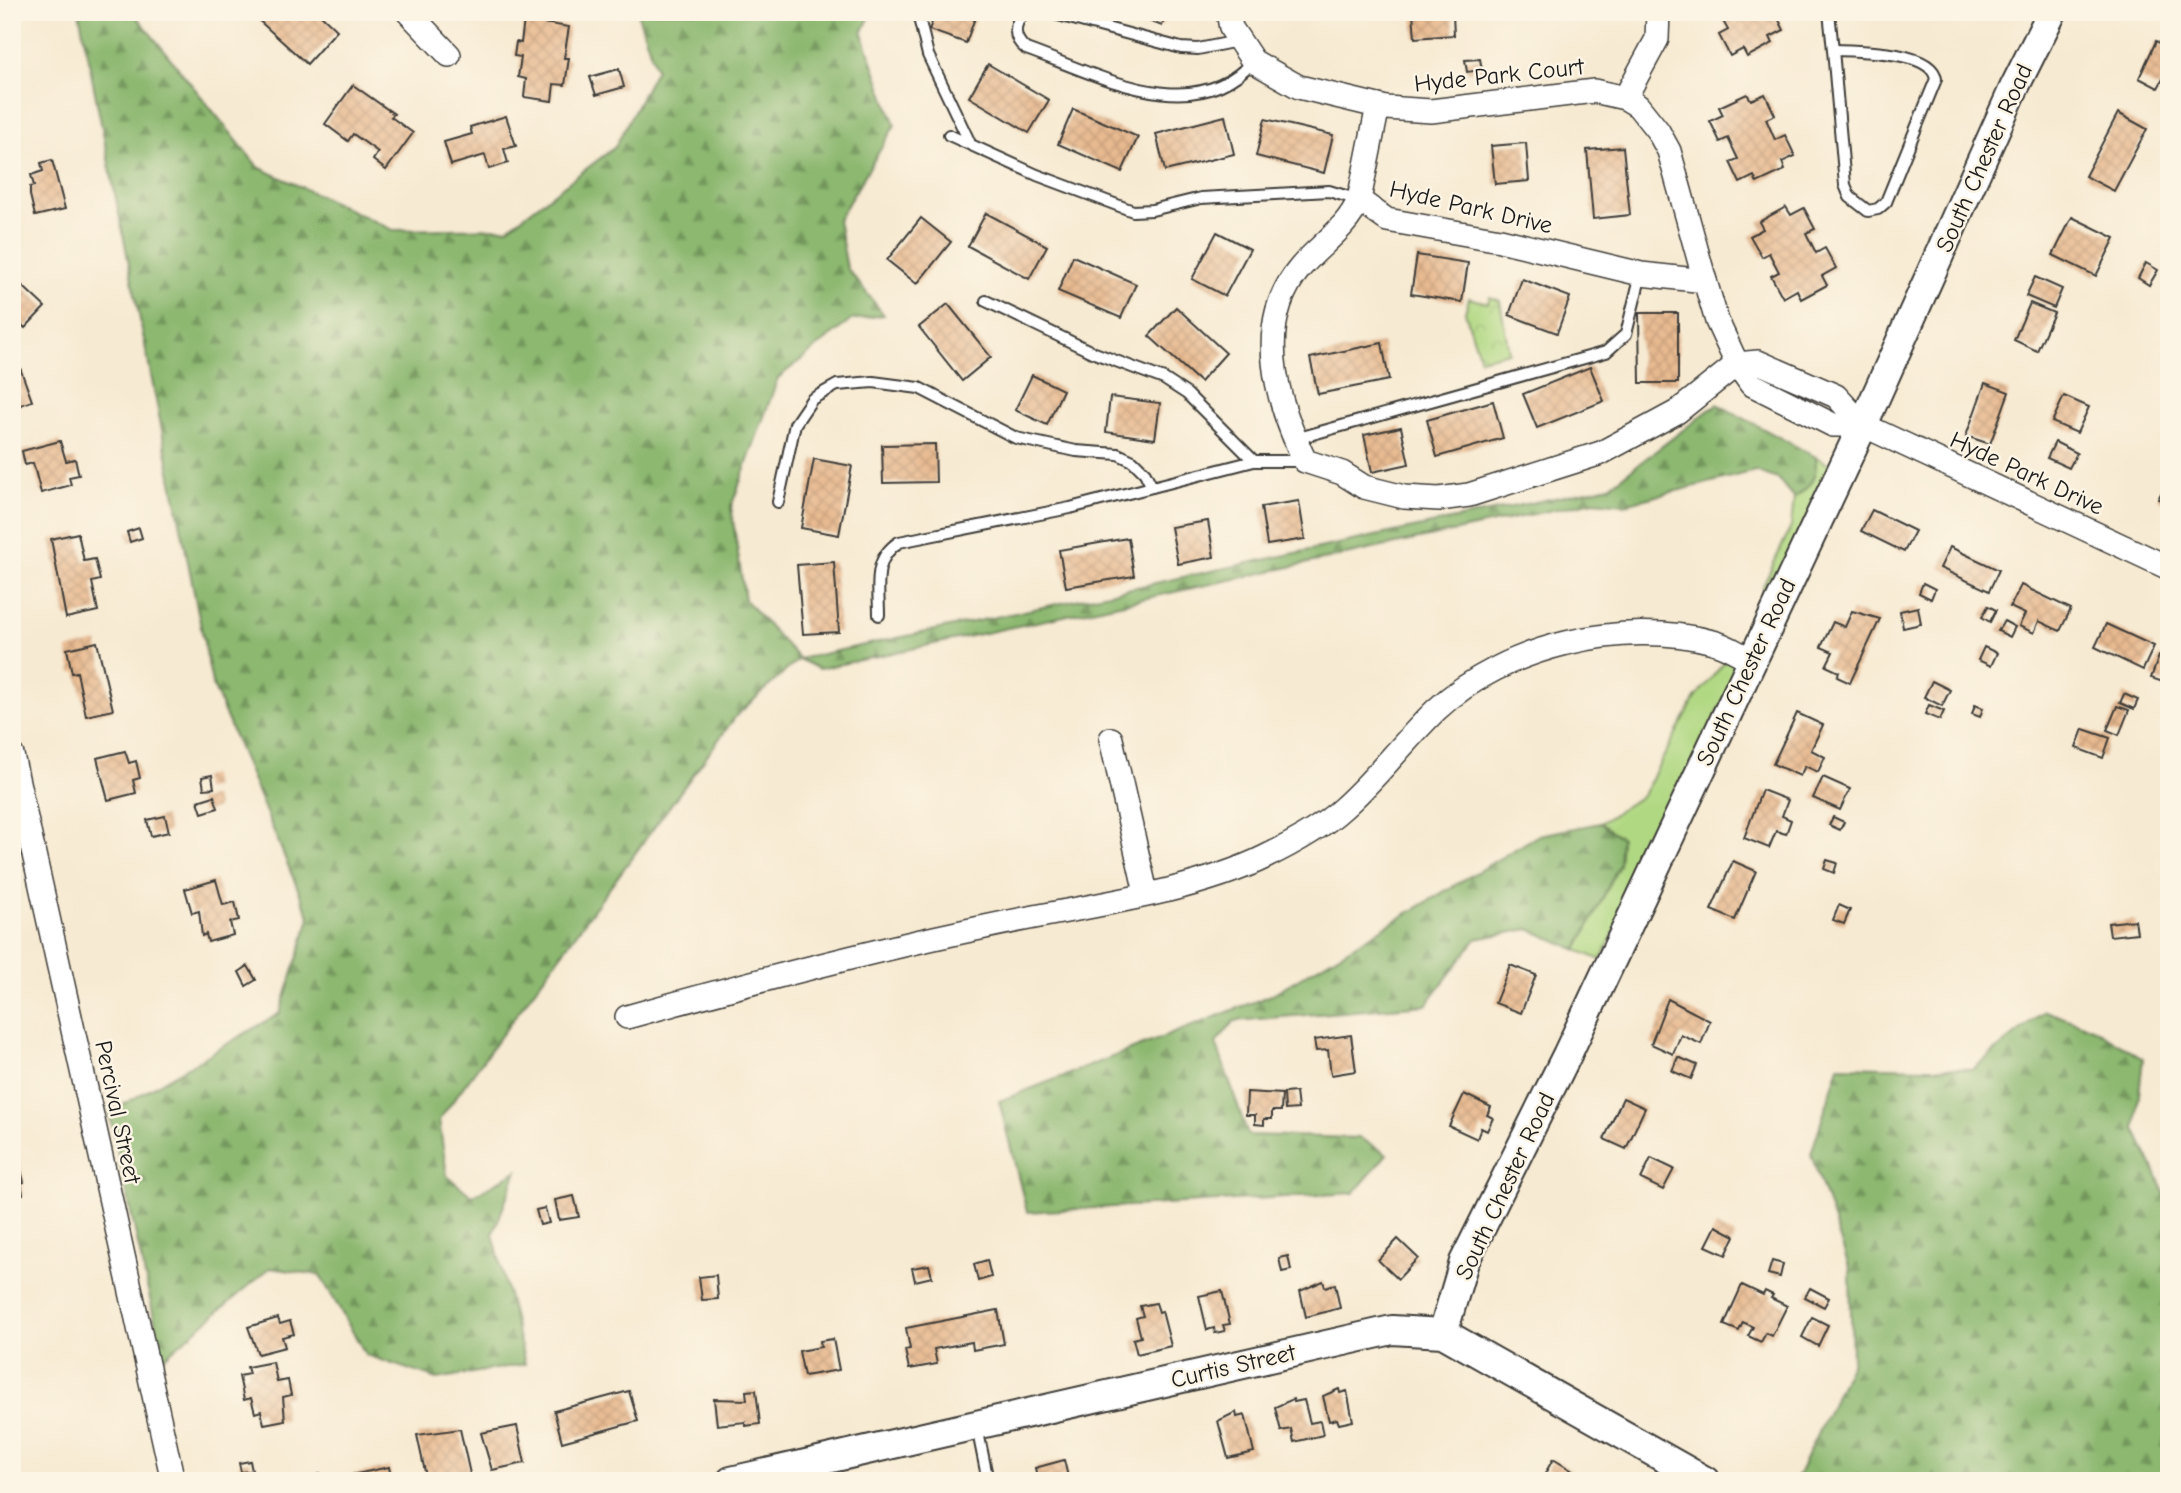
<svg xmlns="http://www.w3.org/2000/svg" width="2181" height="1493" viewBox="0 0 2181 1493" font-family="'Comic Neue',sans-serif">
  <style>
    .grass { fill: #b0d882; stroke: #667a4f; stroke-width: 2 }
    .forest { fill: url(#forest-firs); stroke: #546a46; stroke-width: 2 }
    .park { fill: url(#park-crowns); stroke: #667a4f; stroke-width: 2 }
    .building { fill: url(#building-cross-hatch) }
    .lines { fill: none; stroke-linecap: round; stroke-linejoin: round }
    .service-casing { stroke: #3d3b37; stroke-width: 14 }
    .minor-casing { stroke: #3d3b37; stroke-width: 26 }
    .tertiary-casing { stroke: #3d3b37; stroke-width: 32 }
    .service { stroke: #fff; stroke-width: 10 }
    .minor { stroke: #fff; stroke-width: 23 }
    .tertiary { stroke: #fff; stroke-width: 28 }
    .labels { text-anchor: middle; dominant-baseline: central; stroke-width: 5; stroke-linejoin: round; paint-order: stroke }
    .street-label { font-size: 24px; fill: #1c1c1c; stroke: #fcf5e5 }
  </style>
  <defs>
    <pattern id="forest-firs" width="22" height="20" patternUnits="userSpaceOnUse" patternTransform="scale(1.75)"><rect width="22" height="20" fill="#8cb870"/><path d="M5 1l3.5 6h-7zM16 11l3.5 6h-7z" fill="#72955b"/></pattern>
    <pattern id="park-crowns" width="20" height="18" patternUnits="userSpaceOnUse" patternTransform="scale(1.75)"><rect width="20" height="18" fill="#b0d882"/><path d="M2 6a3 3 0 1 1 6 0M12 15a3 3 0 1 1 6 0" fill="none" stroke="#97b970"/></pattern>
    <pattern id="building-cross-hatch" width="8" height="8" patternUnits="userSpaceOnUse" patternTransform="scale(1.75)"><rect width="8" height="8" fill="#e8ba90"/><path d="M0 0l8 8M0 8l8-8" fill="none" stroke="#c69f7c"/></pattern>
  </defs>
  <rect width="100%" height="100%" fill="#fcf5e5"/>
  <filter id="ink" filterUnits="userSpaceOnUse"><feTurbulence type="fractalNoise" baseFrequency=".0143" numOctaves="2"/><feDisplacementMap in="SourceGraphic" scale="14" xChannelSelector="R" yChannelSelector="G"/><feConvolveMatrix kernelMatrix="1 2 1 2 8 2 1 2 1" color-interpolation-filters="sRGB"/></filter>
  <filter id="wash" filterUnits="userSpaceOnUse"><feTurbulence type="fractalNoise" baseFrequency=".00686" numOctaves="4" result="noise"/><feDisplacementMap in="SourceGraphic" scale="28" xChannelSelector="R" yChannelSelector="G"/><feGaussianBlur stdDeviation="1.57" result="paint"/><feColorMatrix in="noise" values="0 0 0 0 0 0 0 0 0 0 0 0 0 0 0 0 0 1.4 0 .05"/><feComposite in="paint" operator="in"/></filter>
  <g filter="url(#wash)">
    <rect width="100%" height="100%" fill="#f7ead2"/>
    <g class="grass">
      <path d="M1816,457l16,9 -63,133 -6,-5v-8l28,-59 3,-29c17,-11 23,-21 22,-41z"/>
      <path d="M1749,646l-148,314 -24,-10 42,-85 2,-27 -21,-15 43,-28 52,-97 42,-51z"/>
    </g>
    <g class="forest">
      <path d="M79,12h54l125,155 135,63 115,-2 107,-81 41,-78 -19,-57h235l-10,21 33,92 -57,95 9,48 37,47 -33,5 -73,58 -47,129 14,93 54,59 811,-173 107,-82 99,53c1,20 -5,30 -22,41l-16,-19 -23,-8 -130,33 -31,-3 -775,168 -20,-10 -63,57 -297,404 8,56 25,20 45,-25 -24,63 32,130 -88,15 -71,-24 -46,-80 -50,-7 -107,90 -54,-245 171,-100 30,-95 -98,-235z"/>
      <path d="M1600,823l21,15 -2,27 -42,85 -48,-21 -53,10 -50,66 -192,16 -18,22 32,92 112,3 27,16 -33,39 -327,19 -28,-111 270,-105 270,-161z"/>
      <path d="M2045,1011l50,18 48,30 -8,70 34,73v279h-374l57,-120 -2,-92 -39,-115 28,-88 134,3z"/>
    </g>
    <path class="park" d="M1490,297l10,4 9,51 -29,7 -15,-47 4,-14 19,5z"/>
    <g id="blocks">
      <g class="building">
        <path d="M258,12h60l19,18 -30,34 -53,-48z"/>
        <path d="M936,12h41l-11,31 -37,-13z"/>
        <path d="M1125,12h42l-5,14z"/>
        <path d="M1413,12l40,3 1,20 -39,3z"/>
        <path d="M1718,12h57l9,18 -14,7 3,6 -26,14 -4,-8 -13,7 -11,-21 9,-5z"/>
        <path d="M524,20l45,7 -5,31h5l-4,27 -11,-1 -2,17 -28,-4 2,-18 -8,-2 3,-20 -7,-1 2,-14 5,1z"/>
        <path d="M2156,41l13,8v31l-5,-3 -6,11 -19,-10z"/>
        <path d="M1480,59l2,11 -15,2 -2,-12z"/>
        <path d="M988,64l61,36 -20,33 -60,-36z"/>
        <path d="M619,69l5,18 -28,8 -6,-18z"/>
        <path d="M353,85l41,29 -3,3 22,16 -27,37 -13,-10 5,-8 -25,-18 -5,7 -23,-17z"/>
        <path d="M1747,94l4,6 14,-6 10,21 -9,4 9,21 10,-5 10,21 -13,6 3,8 -28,13 -3,-7 -14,7 -10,-21 8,-3 -10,-21 -8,4 -10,-21 13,-6 -4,-8z"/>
        <path d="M1073,109l65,28 -16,35 -64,-28z"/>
        <path d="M2118,113l29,16 -33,62 -29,-15z"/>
        <path d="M506,116l10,30 -12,3 4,14 -19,6 -4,-14 -34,10 -7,-23 28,-8 -2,-7z"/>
        <path d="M1225,116l9,38 -69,17 -9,-37z"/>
        <path d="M1265,119l68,16 -9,38 -68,-17z"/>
        <path d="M1526,143l3,38 -34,3 -4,-38z"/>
        <path d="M1623,147l7,68 -37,4 -6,-69z"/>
        <path d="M52,160l13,49 -30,7 -5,-21v-8l4,-1 -3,-11 12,-4 -2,-8z"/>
        <path d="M1786,207l5,8 13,-7 11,21 -9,4 10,20 9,-5 11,20 -14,8 5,9 -26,14 -4,-9 -14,8 -12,-22 8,-4 -10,-19 -7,4 -12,-21 13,-7 -4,-7z"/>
        <path d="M986,213l61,33 -18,33 -61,-33z"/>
        <path d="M2072,217l43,21 -19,38 -43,-21z"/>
        <path d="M921,218l30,24 -34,42 -30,-24z"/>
        <path d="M1217,232l33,17 -25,47 -33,-17z"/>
        <path d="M1417,255l51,8 -6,39 -51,-8z"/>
        <path d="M1073,256l63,28 -15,34 -63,-27z"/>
        <path d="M2146,263l12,7 -9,15 -11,-7z"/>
        <path d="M12,276l33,31 -20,21 -13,-12z"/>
        <path d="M2035,277l27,12 -8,19 -28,-12z"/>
        <path d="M1522,279l48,18 -13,36 -48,-18z"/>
        <path d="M2030,303l24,10 -17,38 -23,-11z"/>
        <path d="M948,304l43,53 -29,24 -43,-54z"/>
        <path d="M1176,307l50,46 -26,29 -51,-46z"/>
        <path d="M1639,313h39v70h-38z"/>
        <path d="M1382,343l7,37 -71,14 -8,-36z"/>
        <path d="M19,365l13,36 -20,7v-40z"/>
        <path d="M1590,367l14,34 -67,27 -14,-34z"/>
        <path d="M1032,375l31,15 -16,35 -32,-15z"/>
        <path d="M1985,383l24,9 -19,52 -24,-8z"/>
        <path d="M2064,396l25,11 -12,26 -25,-11z"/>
        <path d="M1110,397l50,6 -5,36 -49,-7z"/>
        <path d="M1493,401l10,37 -66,19 -10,-37z"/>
        <path d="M1401,427l8,37 -37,8 -8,-37z"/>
        <path d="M60,441l6,20 9,-2 4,16 -10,2 2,8 -30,8 -8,-30 -8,2 -3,-14z"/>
        <path d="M2055,442l22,11 -8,15 -22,-10z"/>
        <path d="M935,444l1,38 -53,1 -1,-38z"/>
        <path d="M814,459l38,7 -13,69 -38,-7z"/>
        <path d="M2169,478v26l-11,-5z"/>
        <path d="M1299,501l6,38 -38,6 -6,-38z"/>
        <path d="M1872,510l43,21 -11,21 -43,-21z"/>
        <path d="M1208,521l6,36 -36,7 -7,-37z"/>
        <path d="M139,528l3,10 -12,4 -3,-10z"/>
        <path d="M78,533l6,28 11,-2 5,21 -8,2 6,29 -32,7 -15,-79z"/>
        <path d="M1128,538l6,38 -68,11 -7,-37z"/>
        <path d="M1950,547l49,23 -10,21 -49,-23z"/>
        <path d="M834,562l5,70 -36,2 -6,-69z"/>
        <path d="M1923,583l12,6 -4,10 -12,-6z"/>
        <path d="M2021,585l50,24 -11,22 -21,-10 -5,12 -15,-7 6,-12 -15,-7z"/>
        <path d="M1988,606l8,4 -6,12 -8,-5z"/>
        <path d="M1918,607l3,17 -18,4 -3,-17z"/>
        <path d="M1852,611l28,8 -30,64 -13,-6 2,-5 -13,-6 7,-14 -12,-5 12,-25 12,5z"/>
        <path d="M2004,621l11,6 -5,10 -12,-6z"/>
        <path d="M2106,624l48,22 -11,24 -48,-23z"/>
        <path d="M97,642l16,68 -27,6 -9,-44 -5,1 -5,-24z"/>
        <path d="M1984,647l13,6 -6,13 -13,-6z"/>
        <path d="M2159,656l10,4 -6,22 -12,-4z"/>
        <path d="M1932,681l18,9 -8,16 -18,-9z"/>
        <path d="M2124,694l14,6 -4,9 -14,-6z"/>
        <path d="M1929,705l15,6 -4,9 -15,-6z"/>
        <path d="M1975,705l8,3 -3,9 -8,-3z"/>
        <path d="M2117,706l12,4 -10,25 -12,-5z"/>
        <path d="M1797,713l26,12 -12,25 14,7 -7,15 -13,-6 -5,10 -27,-12z"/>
        <path d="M2083,729l27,9 -7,20 -27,-10z"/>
        <path d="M125,751l4,12 7,-2 4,17 -7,2 3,13 -28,7 -11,-42z"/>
        <path d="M212,775l2,13 -10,1 -2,-12z"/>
        <path d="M1823,777l27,12 -10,21 -27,-12z"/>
        <path d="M1762,790l26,10 -6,16 9,4 -5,14 -10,-3 -7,17 -25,-10z"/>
        <path d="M214,796l4,12 -16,5 -4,-12z"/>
        <path d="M165,816l4,16 -18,4 -4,-16z"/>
        <path d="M1833,817l11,5 -4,8 -11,-5z"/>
        <path d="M1827,860l10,3 -3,10 -10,-4z"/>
        <path d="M1733,861l23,10 -21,49 -24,-10z"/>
        <path d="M216,880l7,25 12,-3 4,18 -9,2 3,13 -25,7 -2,-8 -4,2 -3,-25 -7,2 -7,-24z"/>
        <path d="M1839,905l11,5 -6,14 -11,-4z"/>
        <path d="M2135,920l2,13 -27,3 -2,-13z"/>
        <path d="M1510,965l26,10 -15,38 -26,-10z"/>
        <path d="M248,966l8,14 -10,6 -7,-14z"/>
        <path d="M1668,999l42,22 -9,23 -20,-9 -8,19 -22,-10z"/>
        <path d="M1351,1035l5,36 -25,4 -3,-25 -12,1 -2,-11z"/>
        <path d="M1678,1057l19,8 -6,14 -19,-8z"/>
        <path d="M1247,1092l35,2 -1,17h-9v8h-8v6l-9,-1v-9h-9z"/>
        <path d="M1296,1092l2,17 -13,1 -1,-17z"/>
        <path d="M1464,1094l27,13 -4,8 6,3 -6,13 -6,-3 -4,11 -28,-13z"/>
        <path d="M1623,1098l22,10 -19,41 -22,-10z"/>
        <path d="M12,1148l4,11 2,-1 6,24 -3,1 2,11 -11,3z"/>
        <path d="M1651,1158l23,11 -11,21 -22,-11z"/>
        <path d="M574,1196l5,21 -20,3 -4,-20z"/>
        <path d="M545,1208l4,15 -9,2 -4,-15z"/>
        <path d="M1716,1226l19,10 -9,19 -20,-9z"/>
        <path d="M1398,1239l20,19 -20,21 -20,-19z"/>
        <path d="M1288,1256l3,14 -9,2 -3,-14z"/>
        <path d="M987,1260l4,17 -13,4 -4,-17z"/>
        <path d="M1772,1261l11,3 -3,13 -12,-3z"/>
        <path d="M929,1265l3,12 -17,4 -3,-13z"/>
        <path d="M716,1275l2,24 -16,1 -3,-23z"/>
        <path d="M1323,1281l2,6 10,-3 5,24 -34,9 -6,-26z"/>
        <path d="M1742,1285l21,10 2,-4 8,4 -2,3 16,8 -15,30 -6,-3 -5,9 -13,-6 5,-9 -10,-5 -4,9 -15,-6z"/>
        <path d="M1810,1288l19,10 -5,9 -19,-10z"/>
        <path d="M1222,1291l8,33 -7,1 2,6 -10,2 -1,-5 -7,2 -8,-34z"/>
        <path d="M1156,1303l3,9 3,-1 9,35 -34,8 -4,-15 8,-2 -5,-19 7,-2 -3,-10z"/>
        <path d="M998,1310l6,34 -31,6 -1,-8 -38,7 3,15 -28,5 -4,-19 5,-1 -4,-21z"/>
        <path d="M1812,1317l16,8 -10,21 -16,-9z"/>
        <path d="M278,1318l2,6 10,-3 4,13 -12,3 3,10 -27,7 -10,-27z"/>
        <path d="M833,1339l6,31 -35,6 -5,-25 22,-4 -1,-6z"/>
        <path d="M273,1362l4,20 11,-2 3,15 -8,2 2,23 -21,4 -3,-13 -6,2 -4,-15 -7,2 -5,-24 10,-2 -2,-7z"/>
        <path d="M1339,1389l1,4 7,-2 6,30 -14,3 -2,-5 -8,2 -6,-25z"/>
        <path d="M756,1390l4,34 -15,2v-4l-28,3 -3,-26 33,1 -1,-9z"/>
        <path d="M629,1391l9,30 -76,21 -8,-31z"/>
        <path d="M1293,1399l1,3 10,-2 6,23 10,-2 3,14 -29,7 -3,-13 -10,2 -6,-24z"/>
        <path d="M1236,1412l1,5 8,-2 9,37 -26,6 -10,-37z"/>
        <path d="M517,1426l8,37 -33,7 -11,-37z"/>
        <path d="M460,1429l10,45 -26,7h-17l-10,-46z"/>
        <path d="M1553,1459l23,14 -4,8h-31z"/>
        <path d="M1064,1460l5,21h-31l-3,-13z"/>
        <path d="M250,1461l2,10 -11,1 -2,-9z"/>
        <path d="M389,1467l3,14h-44l-1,-5z"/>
        <path d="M321,1474l2,7h-29v-1z"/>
      </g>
    </g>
  </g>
  <g filter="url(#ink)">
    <use href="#blocks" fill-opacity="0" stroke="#3d3b37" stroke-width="2"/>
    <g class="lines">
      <g class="service-casing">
        <g id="service">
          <path d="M921,12l-1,10 8,33 41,86"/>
          <path d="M1026,12c-14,11 -13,27 0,37 69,24 167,80 227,12"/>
          <path d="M1047,12l134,36 17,1 40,-8"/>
          <path d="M1829,12l4,38"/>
          <path d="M1833,50c23,1 99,0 103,29l-50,123 -8,7 -10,2 -18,-14 -5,-12z"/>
          <path d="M949,135l88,40 96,36 19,-1 49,-12 128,-7 30,9"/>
          <path d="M986,301l106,51 72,27 23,15 67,67"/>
          <path d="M1295,439l311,-87 20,-18 15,-60"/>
          <path d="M778,502l17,-78 17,-25 25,-14 36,-3 46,6 97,50 60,13 42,3 15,7 12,12 7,14"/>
          <path d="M879,615c0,-28 -7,-56 20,-73l171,-34 184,-47h51"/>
          <path d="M977,1427l11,54"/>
        </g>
      </g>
      <g class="minor-casing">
        <g id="minor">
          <path d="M408,12l41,43"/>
          <path d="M1228,12l3,16 22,33 46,26 87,21 45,3 163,-20 31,7 13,8 20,25 11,20 36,130"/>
          <path d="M1625,98l32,-59 1,-27"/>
          <path d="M1378,106l-19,94c-13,30 -39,44 -59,68 -47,56 -23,135 5,193l37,12 22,14 40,10 35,2 30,-4 132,-42 76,-41 60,-48 21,-2 78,34 27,29 306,143"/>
          <path d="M1359,200l28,20 113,20 141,34 64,7 12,40 20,43 14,20 82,41h30"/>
          <path d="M1111,739l35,154"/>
          <path d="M12,755l161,726"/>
          <path d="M627,1017c118,-33 237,-65 358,-90 85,-19 203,-32 280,-70 27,-13 56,-29 78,-49 34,-30 61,-67 93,-98 68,-64 187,-92 277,-68 13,3 26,12 39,18"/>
        </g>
      </g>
      <g class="tertiary-casing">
        <g id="tertiary">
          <path d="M1443,1333l21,-71 103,-207 296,-630 151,-337 38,-76"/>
          <path d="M731,1481l661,-151 51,3 262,148"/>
        </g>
      </g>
      <use href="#service" class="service"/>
      <use href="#minor" class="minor"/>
      <use href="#tertiary" class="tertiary"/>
    </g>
  </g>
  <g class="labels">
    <g class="street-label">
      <text transform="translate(1499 75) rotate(-6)">Hyde Park Court</text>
      <text transform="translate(1984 158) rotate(-66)">South Chester Road</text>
      <text transform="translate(1471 207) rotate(13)">Hyde Park Drive</text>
      <text transform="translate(2027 473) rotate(25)">Hyde Park Drive</text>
      <text transform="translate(1746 672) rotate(-65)">South Chester Road</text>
      <text transform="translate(118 1112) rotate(78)">Percival Street</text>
      <text transform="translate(1505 1186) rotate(-65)">South Chester Road</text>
      <text transform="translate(1233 1366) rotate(-13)">Curtis Street</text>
    </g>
  </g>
  <rect width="2181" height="1493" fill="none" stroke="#fcf5e5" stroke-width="42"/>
</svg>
